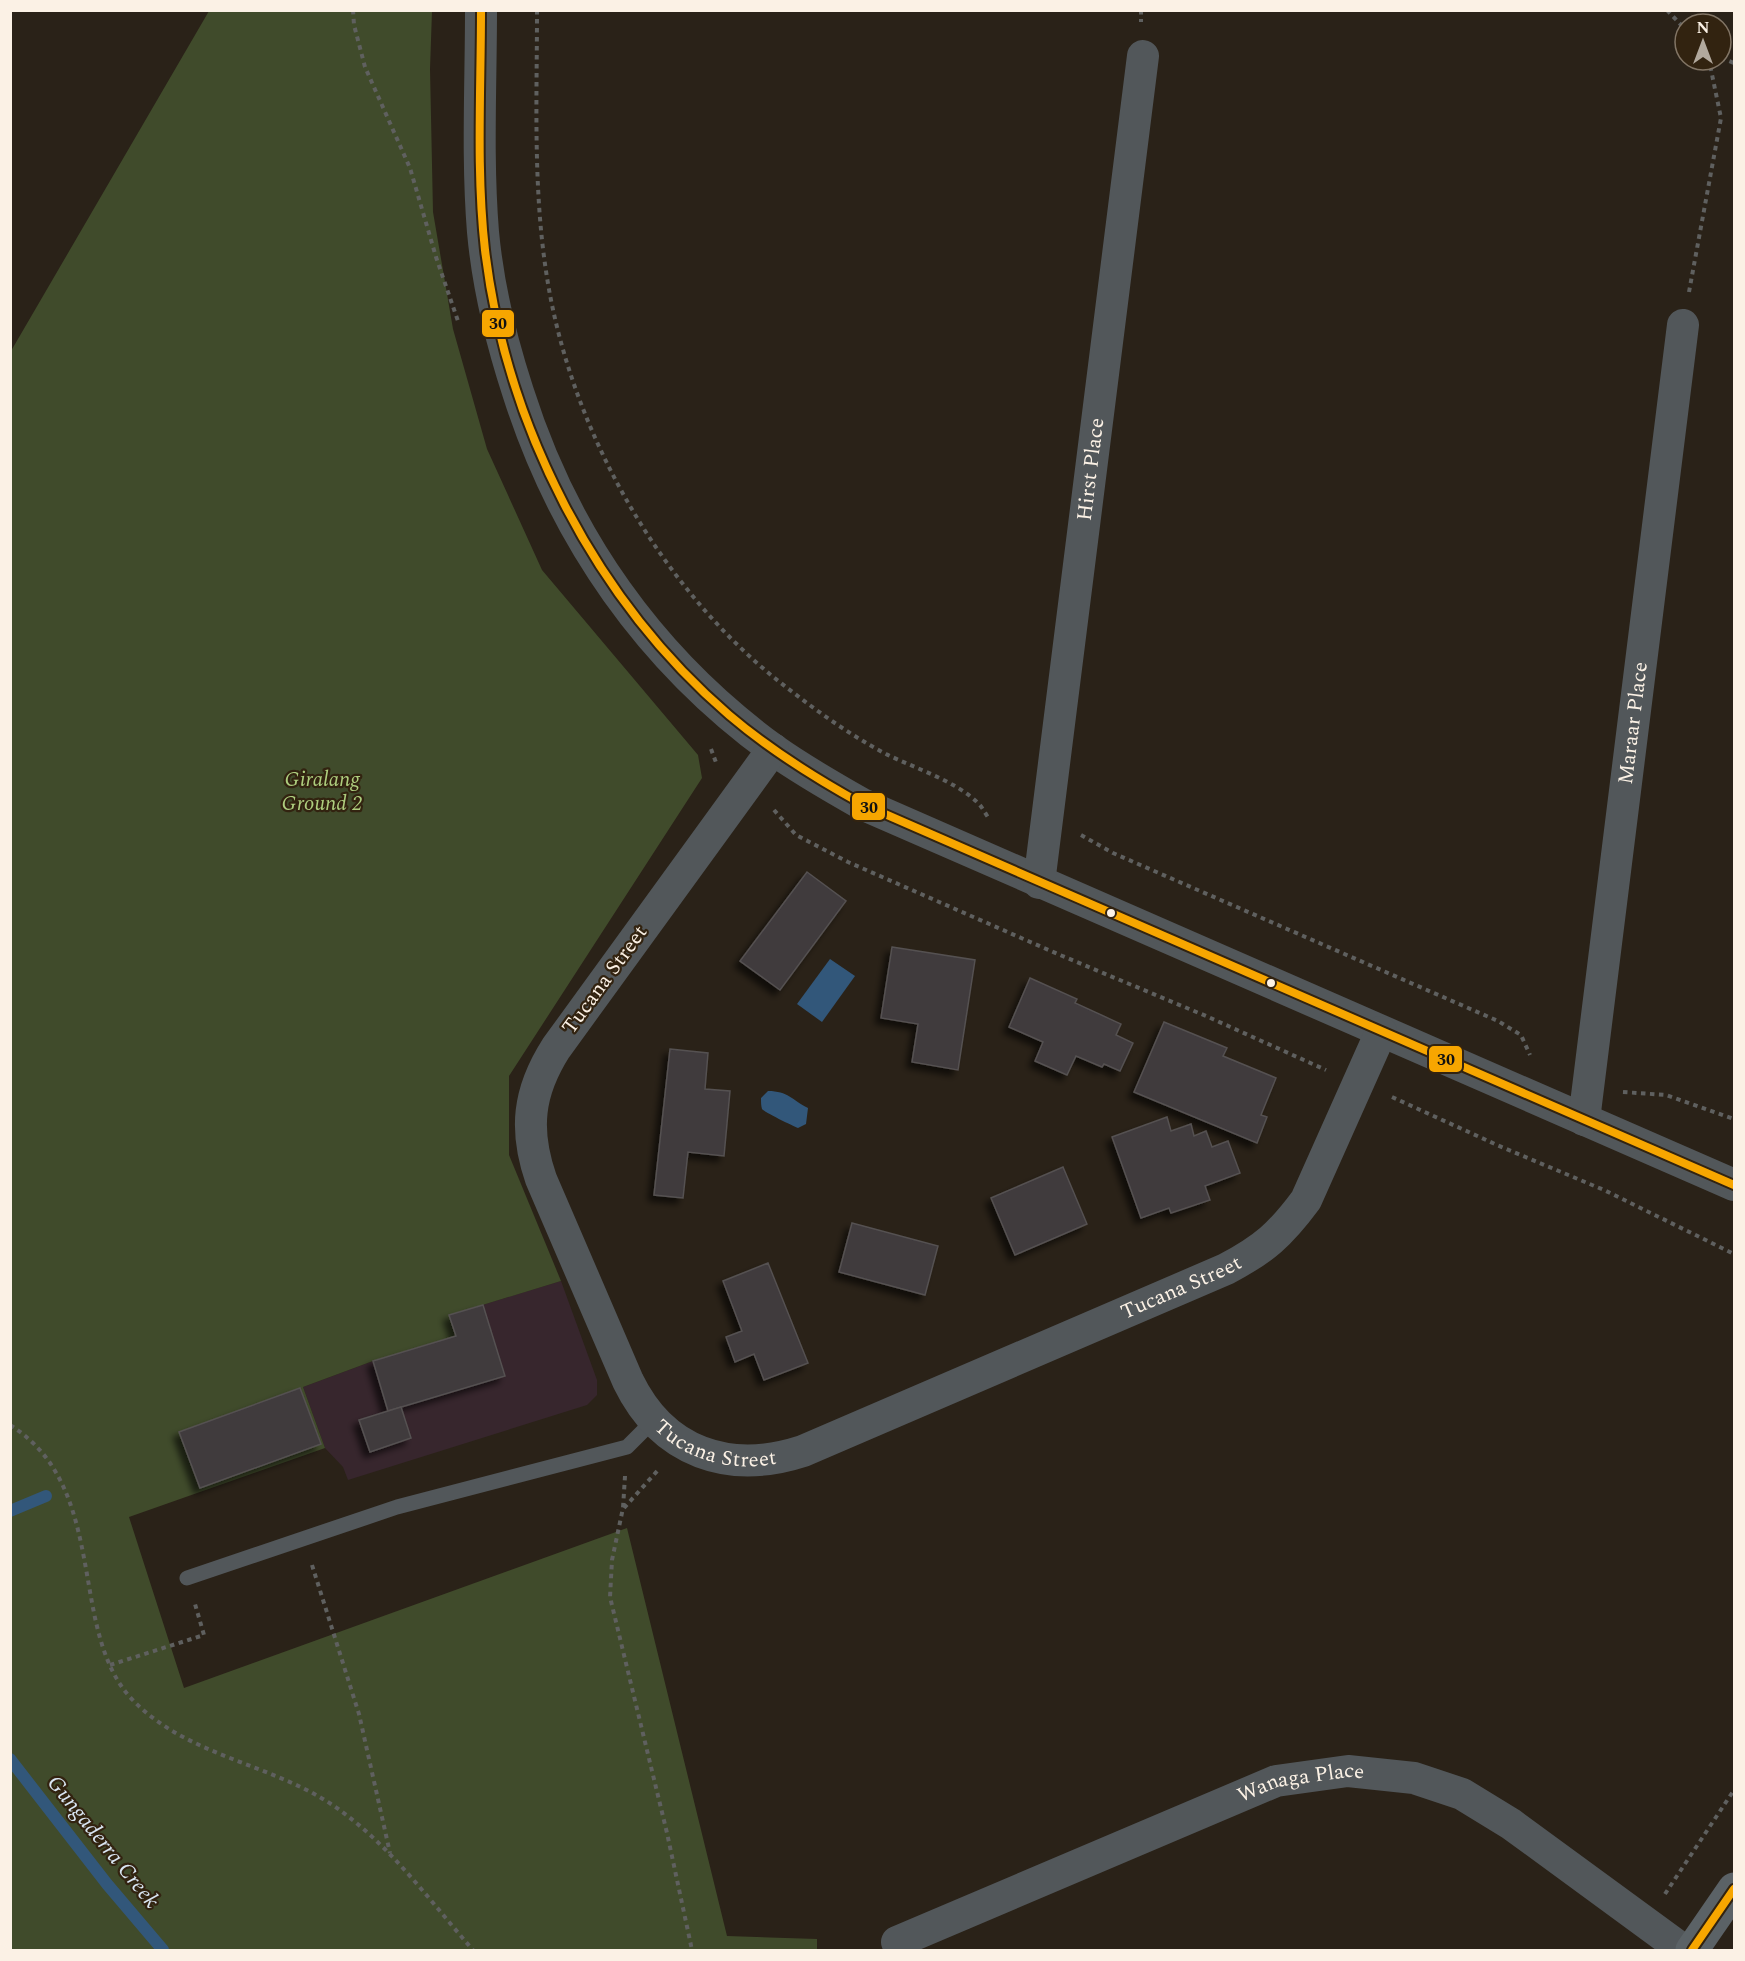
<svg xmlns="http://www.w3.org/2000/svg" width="1745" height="1961" viewBox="0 0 1745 1961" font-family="Spectral,serif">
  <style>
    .commercial { fill: #37262d }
    .green { fill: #404b2b }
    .water { fill: #32577a }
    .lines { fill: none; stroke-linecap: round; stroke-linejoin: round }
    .stream { stroke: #32577a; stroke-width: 12 }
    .building { fill: #3f3a3e; stroke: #555151; stroke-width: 1.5; filter: url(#shadow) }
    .path { stroke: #5f605f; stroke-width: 4; stroke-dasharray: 4.5 4.5; stroke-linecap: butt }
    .lane { stroke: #52575a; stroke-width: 15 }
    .street { stroke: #52575a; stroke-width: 32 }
    .secondary { stroke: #5b6266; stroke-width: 33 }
    .bus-1-casing { stroke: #322310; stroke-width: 12 }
    .bus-1 { stroke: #f7a600; stroke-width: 8 }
    .bus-dot { fill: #fbf1e5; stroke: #322310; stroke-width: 2 }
    .labels { text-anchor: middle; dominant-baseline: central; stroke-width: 4.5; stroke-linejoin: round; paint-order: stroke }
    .street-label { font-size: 21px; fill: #fbf1e5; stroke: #322310 }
    .park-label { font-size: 21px; font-style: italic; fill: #aece7e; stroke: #322310 }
    .water-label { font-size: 22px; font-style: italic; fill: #d9e5f2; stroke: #322310 }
    .line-badge { stroke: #322310; stroke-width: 2 }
    .pale-badge-label { font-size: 16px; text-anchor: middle; font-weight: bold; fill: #111 }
  </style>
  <defs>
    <filter id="shadow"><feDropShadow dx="-5.5" dy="5.5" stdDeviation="3" flood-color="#0009"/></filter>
  </defs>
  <rect width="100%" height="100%" fill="#2a2218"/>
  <path class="commercial" d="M561,1281l36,99v15l-10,10 -239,75 -5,-13 -18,-19 -22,-61 70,-26 82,-25 -6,-21z"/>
  <path class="green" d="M209,11h223l-2,58 3,143 20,117 34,120 55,121 156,185 4,23 -193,298v79l52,126 -111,34 6,21 -83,25 -70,26 22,61 -196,69 55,171 443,-160 100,408 90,3v11h-806v-1599z"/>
  <g class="water">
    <path d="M830,959l25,17 -33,46 -25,-18z"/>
    <path d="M768,1091c20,0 24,9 40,17l-2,16 -8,4c-5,-2 -34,-16 -36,-19 -1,-3 -1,-7 -1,-11z"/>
  </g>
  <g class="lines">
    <g class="stream">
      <path d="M10,1511l36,-15"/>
      <path d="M10,1759l97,125 56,66"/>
    </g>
  </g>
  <g class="building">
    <path d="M807,872l39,29 -66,89 -40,-29z"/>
    <path d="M892,947l83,13 -17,110 -46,-8 6,-38 -37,-6z"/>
    <path d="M1030,978l47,21 -2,4 46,21 -5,11 17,8 -13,28 -16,-7 -2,3 -26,-11 -9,19 -32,-14 8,-19 -34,-15z"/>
    <path d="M1164,1022l63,26 -4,8 53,22 -15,37 6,2 -10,26 -123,-51z"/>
    <path d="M670,1049l38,4 -3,36 25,2 -6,65 -36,-4 -5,46 -29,-3z"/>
    <path d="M1167,1117l4,14 20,-7 3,12 12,-5 6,16 16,-6 12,32 -35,13 5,14 -39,13 -2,-5 -28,10 -29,-81z"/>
    <path d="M1063,1167l24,57 -72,31 -24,-57z"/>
    <path d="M852,1223l86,23 -13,49 -86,-23z"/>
    <path d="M768,1263l40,100 -44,17 -10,-26 -19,8 -9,-25 16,-6 -19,-50z"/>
    <path d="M483,1305l22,71 -117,35 -15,-50 83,-25 -7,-21z"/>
    <path d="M300,1388l21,56 -121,44 -21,-56z"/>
    <path d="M401,1407l10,31 -41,14 -11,-32z"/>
  </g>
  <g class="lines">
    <g class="path">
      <path d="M353,10l1,15 11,42 45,101 26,89 23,67"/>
      <path d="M537,10c0,87 -4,175 9,261 23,157 114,319 240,416 32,25 64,48 100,67 28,14 70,27 92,49 5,5 8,12 12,17"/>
      <path d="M1141,10v12"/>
      <path d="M1667,10l18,19"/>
      <path d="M1721,58l13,5"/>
      <path d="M1689,292l32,-174 -12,-58"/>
      <path d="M711,749l6,16"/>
      <path d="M774,810l22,25 52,27 212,93 146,61 120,54"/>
      <path d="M1081,835l32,18 385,168 23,14 9,20"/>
      <path d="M1623,1092l43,3 68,24"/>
      <path d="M1392,1097l105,48 107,45 130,64"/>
      <path d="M10,1425c67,42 70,118 84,188 6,29 15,60 35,83 53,59 138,66 202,108 57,38 98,96 142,146"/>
      <path d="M625,1476l-2,32 -11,52 -2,37 57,236 25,117"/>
      <path d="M624,1508l35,-39"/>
      <path d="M312,1565l47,149 31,139"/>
      <path d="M110,1665l94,-30 -9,-31"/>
      <path d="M1665,1894l69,-104"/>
    </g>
    <path class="lane" d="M187,1578l210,-71 230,-60 27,-27"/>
    <g class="street">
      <path d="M481,10c0,74 -4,149 2,222 5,55 18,108 35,160 46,145 132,268 256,358 28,20 58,37 88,54l872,381"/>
      <path id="s1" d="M773,749l-217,299c-28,44 -32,82 -15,131l87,202c35,72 101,94 175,70l423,-182c38,-20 54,-34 80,-69l75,-168"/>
      <path id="s2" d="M1039,883l104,-827"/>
      <path id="s3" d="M1584,1120l99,-795"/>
      <path id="s4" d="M897,1942l379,-161 72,-10 66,7 48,16 49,30 172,126"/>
    </g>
    <path class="secondary" d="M1692,1950l42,-61"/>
    <g class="bus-1-casing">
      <g id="bus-1">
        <path d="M481,10c0,80 -5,161 4,240 21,175 110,350 244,465 41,35 86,63 133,89l872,381"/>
        <path d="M1692,1950l42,-61"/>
      </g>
    </g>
    <use href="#bus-1" class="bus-1"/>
  </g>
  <g class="bus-dot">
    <circle cx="1111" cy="913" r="5"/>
    <circle cx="1271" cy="983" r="5"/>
  </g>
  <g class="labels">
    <g class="street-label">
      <text stroke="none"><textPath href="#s2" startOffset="417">Hirst Place</textPath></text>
      <text stroke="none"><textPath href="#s3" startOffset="400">Maraar Place</textPath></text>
      <text transform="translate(605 980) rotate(-54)">Tucana Street</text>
      <text stroke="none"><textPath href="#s1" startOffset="1347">Tucana Street</textPath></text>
      <text stroke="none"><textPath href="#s1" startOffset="843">Tucana Street</textPath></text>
      <text stroke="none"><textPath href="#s4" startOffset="436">Wanaga Place</textPath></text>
    </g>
    <g class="park-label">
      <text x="322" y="780">Giralang<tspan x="322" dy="24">Ground 2</tspan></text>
    </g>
    <g class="water-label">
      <text transform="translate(103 1842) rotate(51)">Gungaderra Creek</text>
    </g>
  </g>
  <g class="line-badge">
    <rect x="481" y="309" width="34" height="29" rx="6" fill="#f7a600"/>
    <rect x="851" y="792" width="35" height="29" rx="6" fill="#f7a600"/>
    <rect x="1428" y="1045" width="35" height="28" rx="6" fill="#f7a600"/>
  </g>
  <g class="pale-badge-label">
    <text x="498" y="329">30</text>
    <text x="869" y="813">30</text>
    <text x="1446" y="1065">30</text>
  </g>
  <rect width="1745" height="1961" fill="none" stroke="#fbf1e5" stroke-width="24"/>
  <g transform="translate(1703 42)"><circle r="28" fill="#322310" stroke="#827565" stroke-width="1.5"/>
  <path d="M0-4.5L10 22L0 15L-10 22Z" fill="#b2a99d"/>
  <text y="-9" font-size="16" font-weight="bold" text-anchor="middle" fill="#fbf1e5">N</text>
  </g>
</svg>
